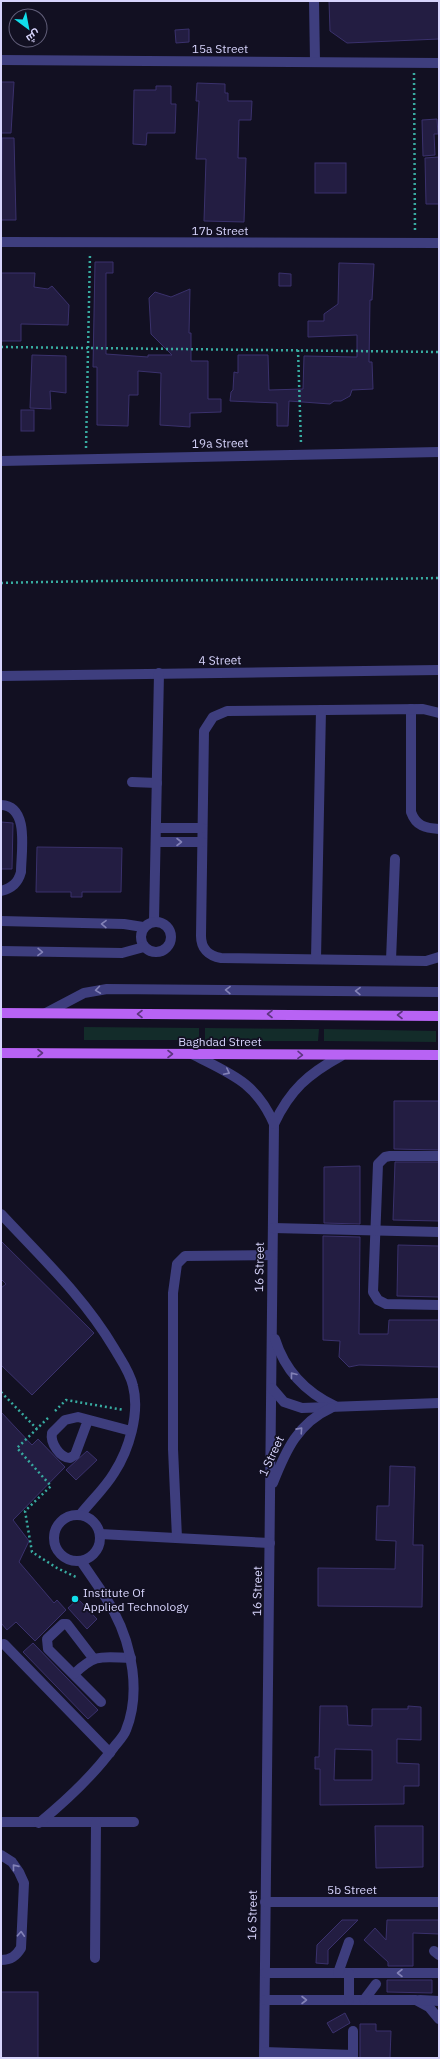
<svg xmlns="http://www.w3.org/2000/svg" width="440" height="2059" viewBox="0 0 440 2059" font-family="'IBM Plex Sans',Cairo,sans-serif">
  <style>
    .green { fill: #132c2a }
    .building { fill: #231d42; stroke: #3a316c; fill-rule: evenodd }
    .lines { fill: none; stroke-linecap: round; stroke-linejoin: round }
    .path { stroke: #38aca1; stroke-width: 2.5; stroke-dasharray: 2 3; stroke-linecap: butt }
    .minor { stroke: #3e3e7e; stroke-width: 10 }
    .major { stroke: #b863f4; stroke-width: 10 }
    .oneway { stroke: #8382b7 }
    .oneway2 { stroke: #5d3580 }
    .poi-dot { fill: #11deeb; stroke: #121022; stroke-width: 1.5 }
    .labels { text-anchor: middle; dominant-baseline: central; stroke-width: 3.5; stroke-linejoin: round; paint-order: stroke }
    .street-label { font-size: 12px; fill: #d7d4fc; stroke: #121022 }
    .poi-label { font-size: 12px; fill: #d7d4fc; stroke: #121022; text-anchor: start }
  </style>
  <rect width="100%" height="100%" fill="#121022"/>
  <g class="green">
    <path d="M84,1027l115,1v12h-115z"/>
    <path d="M205,1028l114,1 -1,12h-113z"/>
    <path d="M324,1029l112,2v11l-112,-1z"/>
  </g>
  <g class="building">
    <path d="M329,1h110v38l-92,4 -17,-12z"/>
    <path d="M189,29v13l-13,1 -1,-13z"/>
    <path d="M1,82h13l-3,51h-10z"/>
    <path d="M197,83l28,1v9h3v8h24l-1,19h-12l-1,38h8l-2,64 -40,-1 2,-62h-10l3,-58h-3z"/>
    <path d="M156,86h15v18h5l-1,29h-28l-1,12 -13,-1 1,-54h22z"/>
    <path d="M437,119l1,15h-4l1,21 -12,1 -1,-36z"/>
    <path d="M2,138h12l2,82h-15z"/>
    <path d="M439,157v47h-13l-1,-46z"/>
    <rect x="315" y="163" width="31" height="30"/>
    <path d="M95,262h18v11h-7v81l42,3v-2h24l-21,-21 -2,-36 6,-6 16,5 19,-8 -1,44h2v28h17v38h13v13l-31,1v14l-30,-2 1,-52 -23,-2v24h-9l-1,31 -31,-1v-58h-4z"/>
    <path d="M339,263l35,1 -2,36h-2l-1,62h3l1,27 -21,1 -2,6 -9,5h-7l-4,3 -41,-3 -1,25h-11v-23l-47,-2 1,-9 2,-2 1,-18 4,1v-18h30l1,35 34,-1 1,-33 53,1v-22l-49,2v-16h16v-7l14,-10z"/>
    <path d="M1,273h34l-1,14 14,2 4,-3 17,19 -1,20 -47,-1v17h-20z"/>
    <path d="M279,273l12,1v12h-12z"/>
    <path d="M32,355l34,1v37l-16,-2 1,18 -21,-1z"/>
    <rect x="21" y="410" width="13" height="21"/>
    <path d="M1,822l12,1 -1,46h-11z"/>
    <path d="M37,847l85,1 -1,44h-39v5h-11v-5h-35z"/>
    <path d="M394,1101h45v49l-45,-1z"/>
    <path d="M395,1162h44v59l-46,-1z"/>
    <path d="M360,1166v58l-36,-1v-56z"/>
    <path d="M323,1236l37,1 -1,97h29l1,-14h50v47l-80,-2 -10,2 -10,-10 1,-16 -17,-1z"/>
    <path d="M1,1241l93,92 -62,62 -31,-30v-77l5,-4 -5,-5z"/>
    <path d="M398,1245l41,1v51l-42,-1z"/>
    <path d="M1,1412l31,33 6,-6 27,28 -52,53 16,21 -10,21 35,41 3,-3 9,10 -31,31 -19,-19 -9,8 -6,-7z"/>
    <path d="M87,1451l10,9 -21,20 -10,-10z"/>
    <path d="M390,1466l25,1 -2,78h10l-1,62 -104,-1v-38l77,1 1,-28 -20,-1 1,-34h12z"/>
    <path d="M78,1599l19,20 -10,10 -19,-21z"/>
    <path d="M33,1643l65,67 -10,9 -65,-67z"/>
    <path d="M320,1706h27l1,19 24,1v-17h36v-3l13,1v33l-24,-1v24l22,1v22h-15v18l-84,1v-36h-5v-12h4zM335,1749l37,1v30h-38z"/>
    <path d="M375,1826h48v41l-47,1z"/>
    <path d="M342,1920h16l-30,30v14l-12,-1 1,-18z"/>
    <path d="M387,1920h52v14l-26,-1v33h-25v-4l-24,-22 11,-12 11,12z"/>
    <path d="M387,1980h45v13l-45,-1z"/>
    <rect x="1" y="1992" width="37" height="66"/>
    <path d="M345,2013l5,10 -17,10 -6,-10z"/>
    <path d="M360,2024h16v7h15l-1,27h-30z"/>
  </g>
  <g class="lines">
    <g class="path">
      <path d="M414,73l1,159"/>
      <path d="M1,347l438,5"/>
      <path d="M298,350l3,94"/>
      <path d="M86,448l4,-195"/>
      <path d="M1,583c146,-4 292,-2 438,-5"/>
      <path d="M1,1392l36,37"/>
      <path d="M55,1411l11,-11 58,10"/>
      <path d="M48,1418l-31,30 34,38 -26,25 7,41 25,16 19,9"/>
    </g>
    <g class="minor">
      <path d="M314,1l1,61"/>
      <path d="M1,60l438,3"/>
      <path d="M1,242l438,1"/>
      <path d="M1,461l438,-9"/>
      <path d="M1,676l438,-6"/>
      <path d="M411,709v103c5,14 14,16 28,17"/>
      <path d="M439,713l-16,-4 -196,2 -14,6 -9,14 -3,205c0,12 7,20 20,22l205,3 13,-4"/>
      <path d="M132,782l25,1"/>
      <path d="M1,805c29,1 20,47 20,67 -3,11 -9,16 -20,19"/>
      <path d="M156,828h46"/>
      <path d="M156,842h46"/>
      <path d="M1,921l123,3 19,3"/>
      <path d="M154,921l5,-248"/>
      <circle cx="156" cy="937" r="15"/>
      <path d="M1,951l121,2 22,-6"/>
      <path d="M316,959l5,-249"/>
      <path d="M391,960l4,-101"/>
      <path d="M46,1013l38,-20 23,-4 332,3"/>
      <path d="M192,1054c39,20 64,28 82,70l-10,934"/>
      <path d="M274,1124c16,-34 34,-50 67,-68"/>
      <path d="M439,1156h-49l-5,1 -7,7 -5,128 5,8 8,4 53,1"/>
      <path d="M1,1214c40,43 83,83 113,134 7,12 16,24 19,38 7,27 -4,64 -19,87 -9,15 -23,28 -34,42"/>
      <path d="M273,1228l166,4"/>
      <path d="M275,1339c10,32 30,53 60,67"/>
      <path d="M272,1388l12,14 18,6 137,-5"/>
      <path d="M88,1420l-13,35 -5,3c-10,0 -20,-15 -18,-25l13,-13 13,-3 53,14"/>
      <path d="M273,1483c13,-33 25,-60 58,-75"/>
      <circle cx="77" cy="1538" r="23"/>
      <path d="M100,1534l170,9"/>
      <path d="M177,1538l-4,-89v-156l4,-29 8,-8 87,-1"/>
      <path d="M4,1644l106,109"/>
      <path d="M93,1658l-26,-34h-4l-16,15 1,10 53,53"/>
      <path d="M74,1674c22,-21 27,-17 57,-16"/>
      <path d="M1,1822h133"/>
      <path d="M39,1823c28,-23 54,-47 75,-76 4,-5 10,-11 12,-17 15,-37 6,-84 -12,-118 -9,-18 -22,-34 -33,-51"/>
      <path d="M1,1855l11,7 7,10 5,11 -3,65c-5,8 -10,12 -20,12"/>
      <path d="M265,1902h174"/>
      <path d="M434,1951l5,4"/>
      <path d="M95,1958l1,-136"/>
      <path d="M265,1973h174"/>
      <path d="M338,1973l11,-31"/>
      <path d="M265,2000h151l13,7 10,12"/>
      <path d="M349,2000v-27"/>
      <path d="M364,2000l12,-16"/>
      <path d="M420,2000l19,1"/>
      <path d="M264,2052l89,3"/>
      <path d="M353,2058v-27"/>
    </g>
    <g class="major">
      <path d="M1,1013l438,3"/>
      <path d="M1,1053l438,2"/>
    </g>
  </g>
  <defs><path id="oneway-chevron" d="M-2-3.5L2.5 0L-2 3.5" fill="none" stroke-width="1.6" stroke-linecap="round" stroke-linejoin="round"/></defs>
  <g class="oneway">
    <use href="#oneway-chevron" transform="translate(179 842)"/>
    <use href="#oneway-chevron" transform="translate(104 924) rotate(-179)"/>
    <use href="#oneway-chevron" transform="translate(40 952) rotate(1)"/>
    <use href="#oneway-chevron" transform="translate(98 990) rotate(172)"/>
    <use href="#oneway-chevron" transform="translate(228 990) rotate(-179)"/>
    <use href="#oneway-chevron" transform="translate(358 991) rotate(-179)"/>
    <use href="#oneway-chevron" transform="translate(227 1072) rotate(27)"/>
    <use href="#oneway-chevron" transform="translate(293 1375) rotate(-128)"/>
    <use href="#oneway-chevron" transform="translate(300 1430) rotate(-48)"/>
    <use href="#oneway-chevron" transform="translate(15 1867) rotate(-129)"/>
    <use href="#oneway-chevron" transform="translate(21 1934) rotate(-87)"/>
    <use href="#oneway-chevron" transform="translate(400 1973) rotate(180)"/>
    <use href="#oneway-chevron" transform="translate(304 2000)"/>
  </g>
  <g class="oneway2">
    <use href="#oneway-chevron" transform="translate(140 1014) rotate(-180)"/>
    <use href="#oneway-chevron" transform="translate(270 1014) rotate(-180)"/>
    <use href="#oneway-chevron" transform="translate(400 1015) rotate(-180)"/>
    <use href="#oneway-chevron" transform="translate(40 1053)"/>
    <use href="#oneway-chevron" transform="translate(170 1054)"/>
    <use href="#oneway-chevron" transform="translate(300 1055) rotate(1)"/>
  </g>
  <circle class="poi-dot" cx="75" cy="1599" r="4"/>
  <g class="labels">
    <g class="street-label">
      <text x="220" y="48">15a Street</text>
      <text x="220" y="230">17b Street</text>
      <text transform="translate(220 443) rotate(-1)">19a Street</text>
      <text transform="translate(220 660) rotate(-1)">4 Street</text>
      <text x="220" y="1041">Baghdad Street</text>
      <text transform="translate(259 1267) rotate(-89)">16 Street</text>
      <text transform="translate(271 1456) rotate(-65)">1 Street</text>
      <text transform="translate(257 1591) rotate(-89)">16 Street</text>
      <text x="352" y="1889">5b Street</text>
      <text transform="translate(252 1915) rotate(-89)">16 Street</text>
    </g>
    <g class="poi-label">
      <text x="83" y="1592">Institute Of<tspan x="83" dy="14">Applied Technology</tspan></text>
    </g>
  </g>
  <rect width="440" height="2059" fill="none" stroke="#d7d4fc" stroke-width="4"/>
  <g transform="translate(28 28) rotate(148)"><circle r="19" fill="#121022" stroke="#615e79"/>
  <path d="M0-3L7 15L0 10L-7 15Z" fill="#11deeb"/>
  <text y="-6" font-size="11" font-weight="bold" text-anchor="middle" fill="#d7d4fc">ش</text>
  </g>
</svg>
